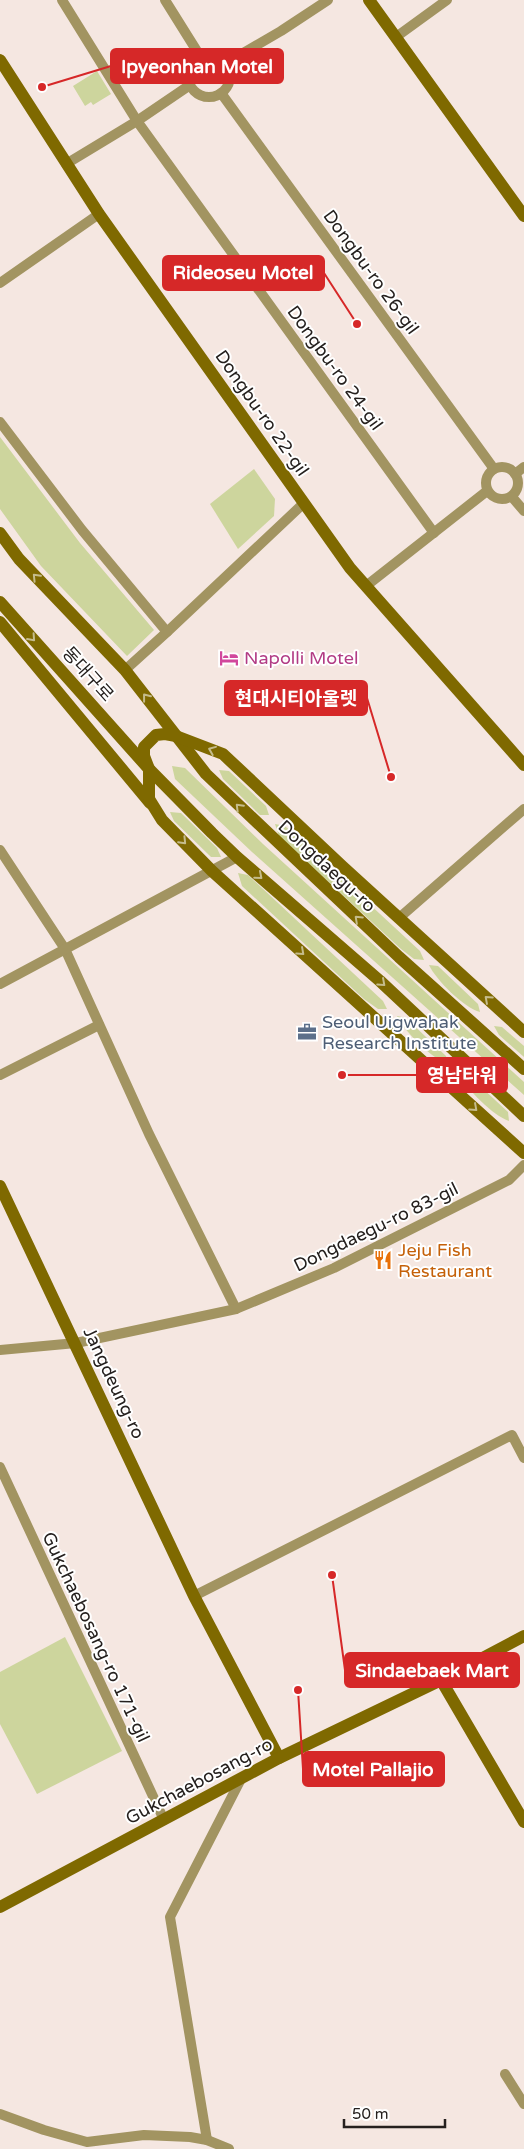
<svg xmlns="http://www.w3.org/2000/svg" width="524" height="2149" viewBox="0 0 524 2149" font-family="'Varela Round','Noto Sans KR',sans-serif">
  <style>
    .green { fill: #cdd59d }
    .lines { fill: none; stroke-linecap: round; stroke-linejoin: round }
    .street { stroke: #a29461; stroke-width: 10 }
    .secondary { stroke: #7f6900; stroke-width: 12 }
    .oneway { stroke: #c5bc8c }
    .labels { text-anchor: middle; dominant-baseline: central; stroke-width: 4; stroke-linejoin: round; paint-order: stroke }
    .street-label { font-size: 18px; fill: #25201e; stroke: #fff }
    .hotel-label { font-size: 18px; fill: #b23c85; stroke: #fff; text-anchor: start }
    .service-label { font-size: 18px; fill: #4e5e75; stroke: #fff; text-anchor: start }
    .food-label { font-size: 18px; fill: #c56008; stroke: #fff; text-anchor: start }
    .leader { fill: none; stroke: #d62828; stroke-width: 2 }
    .callout-dot { fill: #d62828; stroke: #fff; stroke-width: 2 }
    .callout { fill: #d62828; stroke: #d62828; stroke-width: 2 }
    .callout-label { font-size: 19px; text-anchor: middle; font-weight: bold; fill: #fff }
  </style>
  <rect width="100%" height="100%" fill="#f5e7e1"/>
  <g class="green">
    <path d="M97,71l14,23 -18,11 -2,-3 -6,4 -12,-20z"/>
    <path d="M0,437l80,106 74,87 -27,26 -86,-90 -41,-57z"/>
    <path d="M254,469l21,30 -1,17 -36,33 -28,-45z"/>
    <path d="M172,766l13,2 78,76 261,238v13l-272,-243 -77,-73z"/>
    <path d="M219,770l10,1 37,35 3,9h-9l-37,-36z"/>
    <path d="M170,812l11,1 36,35 4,9h-10l-37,-36z"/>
    <path d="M275,824l10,2 135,125 4,9 -10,-1 -13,-10 -122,-113z"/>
    <path d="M238,873l10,2 135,126 4,8h-9l-14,-10 -122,-113z"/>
    <path d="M429,965l9,1 40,38 2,8c-16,-4 -44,-32 -51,-47z"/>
    <path d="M397,1016l9,2 40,38 2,8c-16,-5 -44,-33 -51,-48z"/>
    <path d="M494,1026l8,1 22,19v11l-25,-22z"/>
    <path d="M458,1073l9,1 41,38 1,9c-16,-5 -43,-33 -51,-48z"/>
    <path d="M65,1637l57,114 -85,43 -37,-70v-52z"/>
  </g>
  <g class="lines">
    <g class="street">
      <path d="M62,0l75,121 297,412"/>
      <path d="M165,0l35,56"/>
      <path d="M396,37l51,-37"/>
      <circle cx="209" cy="76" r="21"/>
      <path d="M226,63l55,-32 47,-31"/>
      <path d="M221,93l273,376"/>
      <path d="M66,164l71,-43 53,-36"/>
      <path d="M0,283l99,-69"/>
      <path d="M0,422l82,108 85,102"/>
      <circle cx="502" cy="483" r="16"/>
      <path d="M515,474l9,-7"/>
      <path d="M512,497l12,14"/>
      <path d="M366,586l121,-95"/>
      <path d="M125,670l42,-38 137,-129"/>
      <path d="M0,850l65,99 84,185 87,175"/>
      <path d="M399,918l125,-109"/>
      <path d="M0,984l237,-127"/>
      <path d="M0,1075l99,-50"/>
      <path d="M0,1350l76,-7 160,-34 98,-41 175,-88 15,-15"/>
      <path d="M0,1467l164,353"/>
      <path d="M194,1596l318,-161 12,23"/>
      <path d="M505,2074l19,30"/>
      <path d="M0,2114l44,16 43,12 57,-7 46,2 17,3 22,9"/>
      <path d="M207,2140l-37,-223 71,-138"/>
    </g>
    <g class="secondary">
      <path d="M369,0l155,216"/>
      <path d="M0,60l99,154 251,354 174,197"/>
      <path d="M0,533l19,26 106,111 81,104 193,183 125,112"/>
      <path d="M0,602l149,167 63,64 25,24 143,124 144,135"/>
      <path d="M0,622l150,181"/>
      <path d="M524,1032l-181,-165 -120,-113 -47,-18 -11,-2 -9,1 -12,12v9l5,13v30l13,21 50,51 312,282"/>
      <path d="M0,1186l194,410 85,162"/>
      <path d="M441,1680l83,142"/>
      <path d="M0,1907l279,-149 162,-78 83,-44"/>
    </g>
  </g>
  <defs><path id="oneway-chevron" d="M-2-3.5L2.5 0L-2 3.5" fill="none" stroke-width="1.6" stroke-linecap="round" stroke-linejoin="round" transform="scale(1.25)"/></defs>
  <g class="oneway">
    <use href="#oneway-chevron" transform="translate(36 577) rotate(-134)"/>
    <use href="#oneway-chevron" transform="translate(32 638) rotate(48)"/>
    <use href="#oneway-chevron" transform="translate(146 697) rotate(-128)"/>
    <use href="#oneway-chevron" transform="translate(212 750) rotate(-158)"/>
    <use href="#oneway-chevron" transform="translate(239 807) rotate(-135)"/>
    <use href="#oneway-chevron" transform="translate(183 841) rotate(46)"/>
    <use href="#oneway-chevron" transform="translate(259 876) rotate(41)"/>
    <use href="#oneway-chevron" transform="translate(358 919) rotate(-137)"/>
    <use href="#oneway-chevron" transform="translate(301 952) rotate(42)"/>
    <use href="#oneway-chevron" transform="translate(382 983) rotate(42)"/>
    <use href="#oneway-chevron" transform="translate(488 999) rotate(-138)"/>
    <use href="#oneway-chevron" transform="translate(474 1108) rotate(42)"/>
  </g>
  <defs>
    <g id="hotel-bare" transform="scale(1.5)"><path d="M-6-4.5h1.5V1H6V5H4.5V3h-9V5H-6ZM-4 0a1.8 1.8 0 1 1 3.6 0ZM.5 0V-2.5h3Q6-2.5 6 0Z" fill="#d1479c" stroke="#fff" stroke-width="2.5" paint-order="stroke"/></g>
    <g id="office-bare" transform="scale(1.5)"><path d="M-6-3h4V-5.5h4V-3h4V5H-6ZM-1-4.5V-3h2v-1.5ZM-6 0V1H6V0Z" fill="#5c6f8a" stroke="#fff" stroke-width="2.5" paint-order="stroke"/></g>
    <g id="restaurant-bare" transform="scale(1.5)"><path d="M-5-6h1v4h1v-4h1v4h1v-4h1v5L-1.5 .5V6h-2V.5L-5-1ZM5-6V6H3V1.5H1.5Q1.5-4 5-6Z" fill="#e8710a" stroke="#fff" stroke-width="2.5" paint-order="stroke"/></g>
  </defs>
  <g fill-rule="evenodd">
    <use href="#hotel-bare" x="229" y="658"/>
    <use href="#office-bare" x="307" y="1032"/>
    <use href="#restaurant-bare" x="383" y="1260"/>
  </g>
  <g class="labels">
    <g class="street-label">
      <text transform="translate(371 272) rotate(54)">Dongbu-ro 26-gil</text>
      <text transform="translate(335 368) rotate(54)">Dongbu-ro 24-gil</text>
      <text transform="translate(262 413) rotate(55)">Dongbu-ro 22-gil</text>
      <text transform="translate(88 674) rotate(48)">동대구로</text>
      <text transform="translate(327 866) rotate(43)">Dongdaegu-ro</text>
      <text transform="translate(376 1227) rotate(-26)">Dongdaegu-ro 83-gil</text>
      <text transform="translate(114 1383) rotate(65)">Jangdeung-ro</text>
      <text transform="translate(96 1637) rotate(65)">Gukchaebosang-ro 171-gil</text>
      <text transform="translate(199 1781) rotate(-28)">Gukchaebosang-ro</text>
    </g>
    <g class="hotel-label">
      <text x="244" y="658">Napolli Motel</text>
    </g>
    <g class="service-label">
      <text x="322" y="1022">Seoul Uigwahak<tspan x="322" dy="21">Research Institute</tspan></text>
    </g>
    <g class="food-label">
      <text x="398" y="1250">Jeju Fish<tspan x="398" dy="21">Restaurant</tspan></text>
    </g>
  </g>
  <path class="leader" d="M42 87L111 66M357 324L324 273M391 777L367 698M342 1075L417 1075M332 1575L345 1670M298 1690L303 1769"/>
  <g class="callout-dot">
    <circle cx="42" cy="87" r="5"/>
    <circle cx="357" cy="324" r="5"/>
    <circle cx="391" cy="777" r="5"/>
    <circle cx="342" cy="1075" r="5"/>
    <circle cx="332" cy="1575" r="5"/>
    <circle cx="298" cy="1690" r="5"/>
  </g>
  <g class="callout">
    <rect x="111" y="49" width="172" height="34" rx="5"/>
    <rect x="163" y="256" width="161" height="34" rx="5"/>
    <rect x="225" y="681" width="142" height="34" rx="5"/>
    <rect x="417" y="1058" width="90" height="34" rx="5"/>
    <rect x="345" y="1653" width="174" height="34" rx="5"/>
    <rect x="303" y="1752" width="141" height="34" rx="5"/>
  </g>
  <g class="callout-label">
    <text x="197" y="73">Ipyeonhan Motel</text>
    <text x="243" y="279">Rideoseu Motel</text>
    <text x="296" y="705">현대시티아울렛</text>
    <text x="462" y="1082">영남타워</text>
    <text x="432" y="1677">Sindaebaek Mart</text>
    <text x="373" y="1776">Motel Pallajio</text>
  </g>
  <path d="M344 2119v8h101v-8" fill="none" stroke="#25201e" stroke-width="2.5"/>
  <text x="352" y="2119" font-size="15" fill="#25201e" stroke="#ffffff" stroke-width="4" paint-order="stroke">50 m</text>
</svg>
